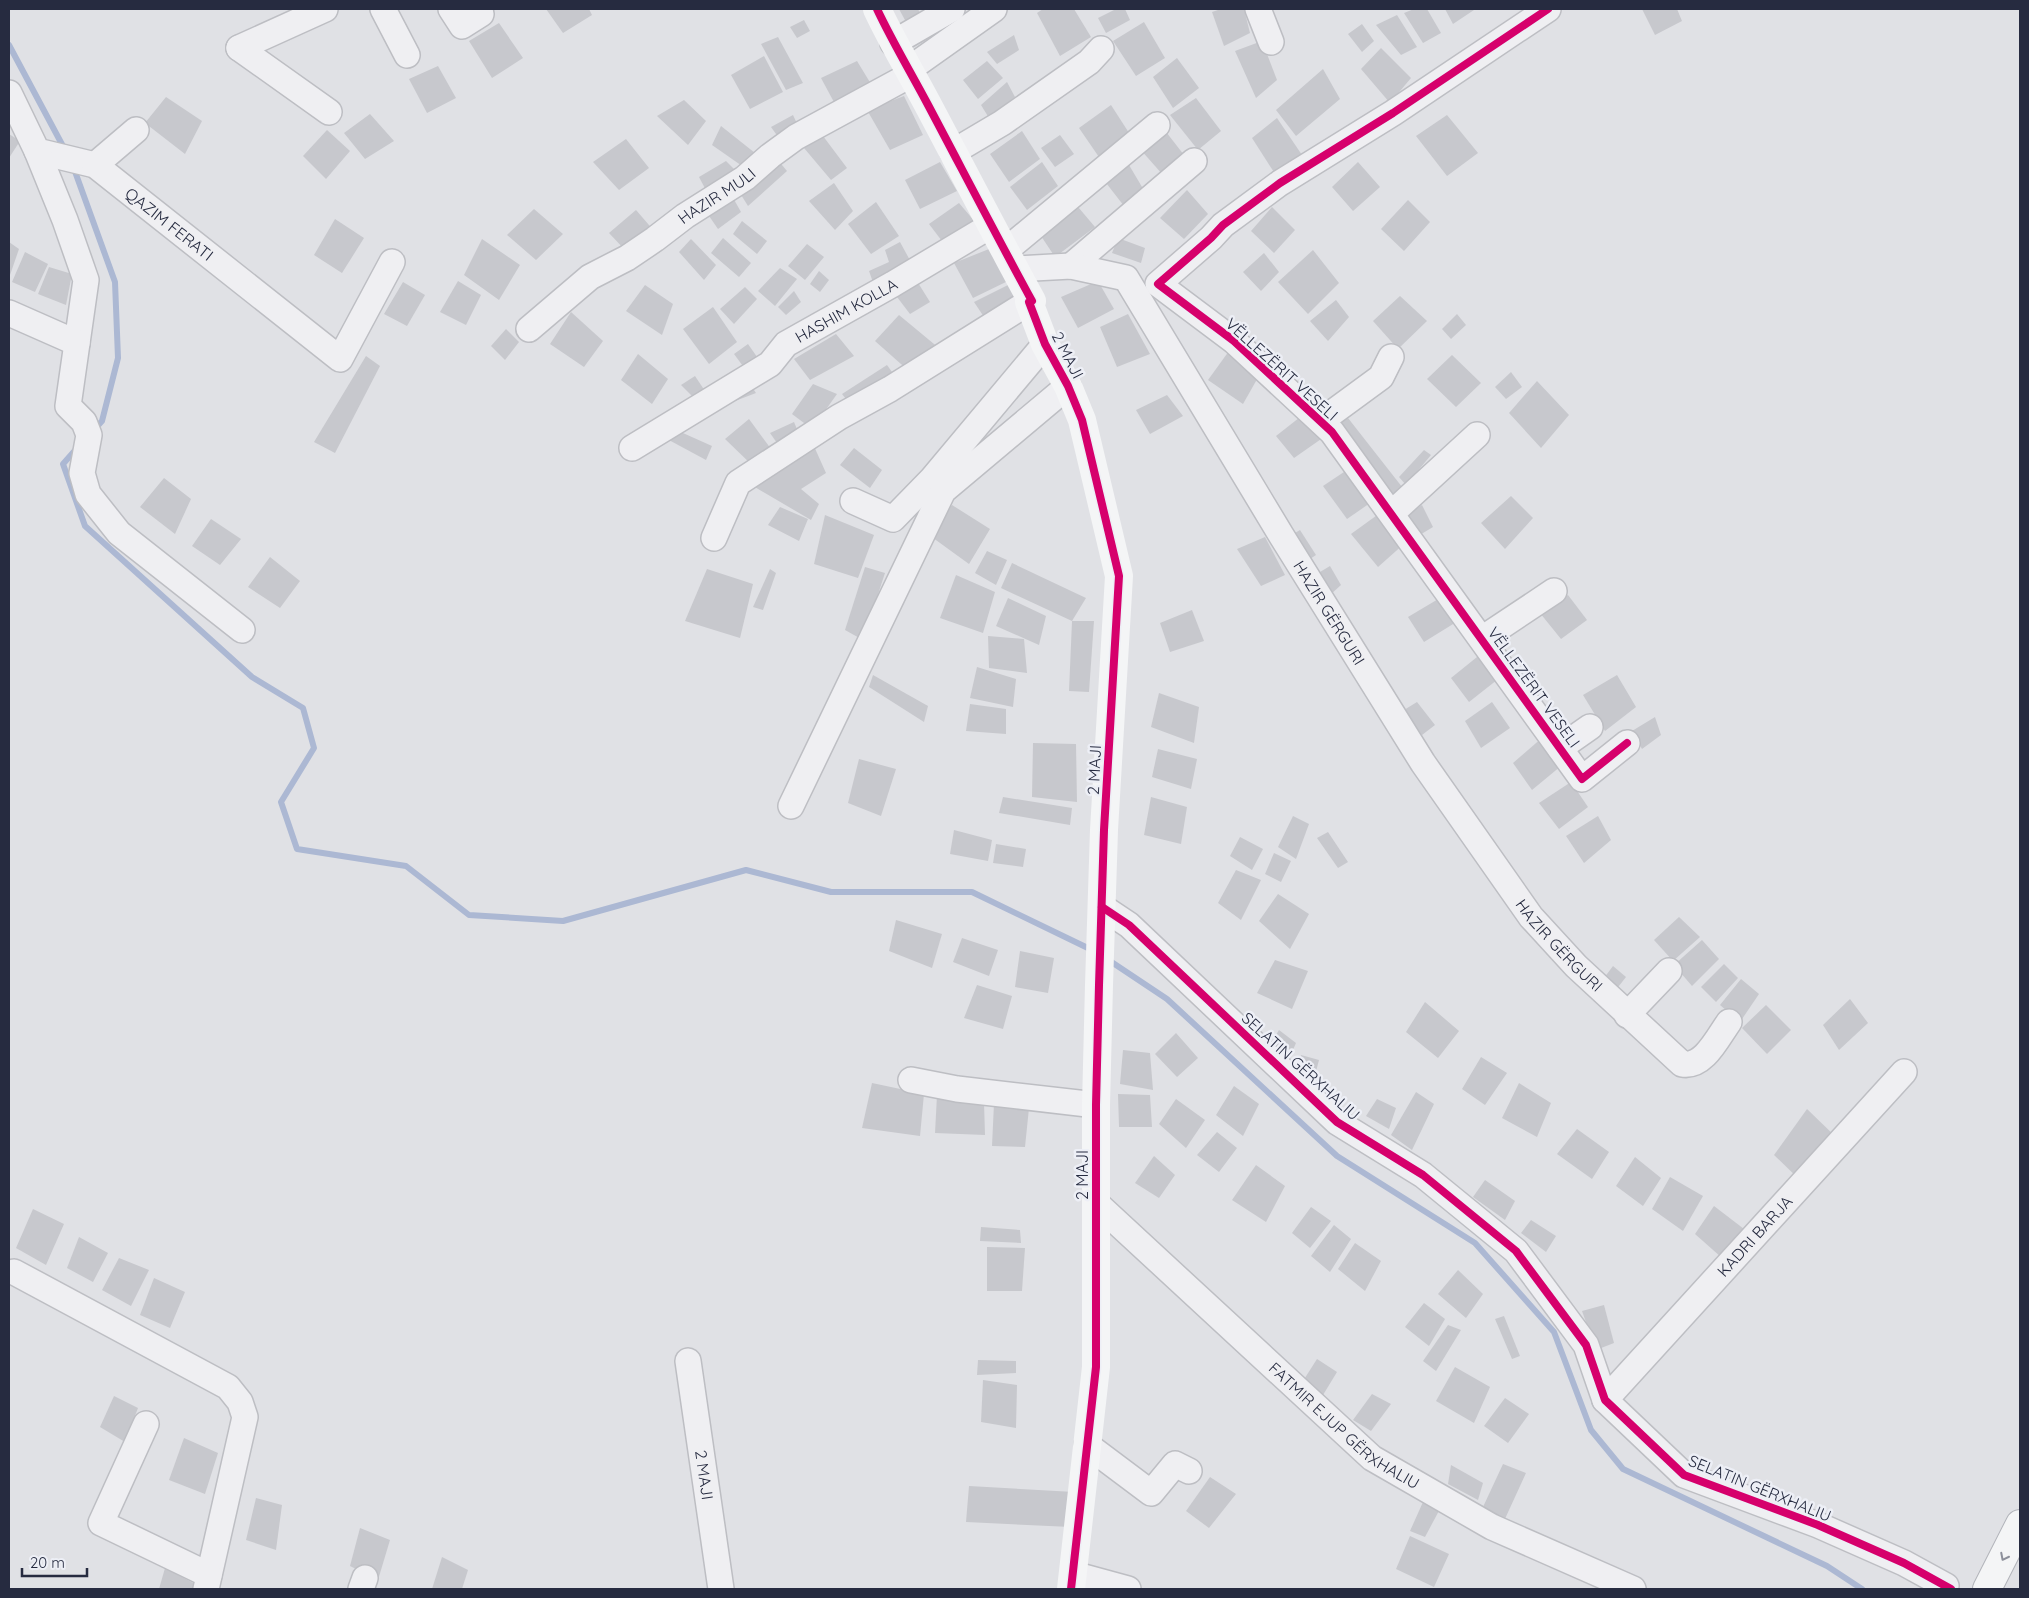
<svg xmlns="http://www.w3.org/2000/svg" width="2029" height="1598" viewBox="0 0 2029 1598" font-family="Quicksand,sans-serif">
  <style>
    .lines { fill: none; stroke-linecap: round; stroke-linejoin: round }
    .stream { stroke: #acb8d3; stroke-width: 6 }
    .building { fill: #c7c8cd }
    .street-casing { stroke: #bdbec3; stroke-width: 28 }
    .highway-casing { stroke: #b2b4ba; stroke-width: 30 }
    .street { stroke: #efeff2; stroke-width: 25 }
    .secondary { stroke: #f4f5f6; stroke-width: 28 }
    .highway { stroke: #f4f5f6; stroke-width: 28 }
    .cycleway-casing { stroke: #edeff6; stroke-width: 11 }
    .cycleway { stroke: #d6006c; stroke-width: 8 }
    .oneway { stroke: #8d909b }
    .labels { text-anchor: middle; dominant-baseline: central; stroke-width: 5; stroke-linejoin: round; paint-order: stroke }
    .street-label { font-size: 16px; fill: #262b40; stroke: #edeff6 }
  </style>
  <rect width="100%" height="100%" fill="#e0e1e5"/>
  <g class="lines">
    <g class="stream">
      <path d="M9,45l56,105"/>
      <path d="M73,166l42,116 3,76 -16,63 -9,10"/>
      <path d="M78,447l-15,17 22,62 167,151 51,31 11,40 -33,54 16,47 109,17 63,49 94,6 183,-51 85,22h141l120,58"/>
      <path d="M1107,959l60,40 170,157 138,87 79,89 37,98 32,39 204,97 35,23"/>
    </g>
  </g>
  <g class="building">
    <path d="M546,9h43l3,6 -29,18z"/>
    <path d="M899,9h19l3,6 -15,7z"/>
    <path d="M1043,9h31l17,28 -31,19 -23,-43z"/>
    <path d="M1116,9h9l5,11 -24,13 -8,-15z"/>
    <path d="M1221,9h23l6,24 -26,13 -12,-34z"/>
    <path d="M1414,9h13l14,24 -18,10 -19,-30z"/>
    <path d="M1445,9h28l1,1 -21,14z"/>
    <path d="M1642,9h35l5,12 -27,14z"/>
    <path d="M1397,15l20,32 -16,8 -25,-30z"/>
    <path d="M804,20l6,11 -13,7 -7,-11z"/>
    <path d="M1144,22l21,36 -29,18 -23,-35z"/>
    <path d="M499,23l24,35 -31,20 -23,-37z"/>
    <path d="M1362,24l12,17 -12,11 -14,-18z"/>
    <path d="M1014,35l5,15 -22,14 -10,-12z"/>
    <path d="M778,37l25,46 -17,7 -25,-46z"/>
    <path d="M1262,41l15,39 -21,18 -21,-47z"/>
    <path d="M1381,48l30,30 -21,25 -29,-34z"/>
    <path d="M764,56l19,36 -33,17 -19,-34z"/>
    <path d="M1177,58l22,30 -26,20 -20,-31z"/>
    <path d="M857,61l14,23 -36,20 -14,-26z"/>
    <path d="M987,61l16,17 -25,21 -15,-19z"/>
    <path d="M438,66l18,32 -29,15 -18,-34z"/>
    <path d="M1323,69l17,30 -44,37 -20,-26z"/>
    <path d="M1007,82l8,15 -26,21 -8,-13z"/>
    <path d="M904,96l19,39 -33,15 -23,-40z"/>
    <path d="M166,97l36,24 -17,33 -40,-31z"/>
    <path d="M1196,98l25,33 -23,19 -28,-35z"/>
    <path d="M684,100l22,21 -18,24 -31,-29z"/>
    <path d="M1111,105l20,31 -30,24 -22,-32z"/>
    <path d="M370,114l24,27 -29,18 -21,-26z"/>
    <path d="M793,115l7,15 -19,11 -10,-14z"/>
    <path d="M1447,115l31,38 -31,23 -31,-40z"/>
    <path d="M1277,118l25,37 -25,22 -25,-39z"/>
    <path d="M721,126l34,27 -10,15 -33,-23z"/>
    <path d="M1163,128l21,27 -21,20 -23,-26z"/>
    <path d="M327,130l23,21 -24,28 -23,-23z"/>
    <path d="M1022,131l18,28 -31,23 -19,-28z"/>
    <path d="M9,134l11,7 -11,17z"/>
    <path d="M1060,135l14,19 -19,13 -14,-19z"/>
    <path d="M823,136l24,32 -16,12 -27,-32z"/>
    <path d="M626,139l23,29 -30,22 -26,-28z"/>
    <path d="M777,159l10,12 -39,35 -10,-16z"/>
    <path d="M1126,160l19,32 -21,14 -21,-27z"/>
    <path d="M726,161l13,13 -31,20 -9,-17z"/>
    <path d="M940,162l17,29 -37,18 -15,-29z"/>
    <path d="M1042,162l16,24 -31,24 -17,-23z"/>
    <path d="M1358,162l22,25 -27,24 -21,-24z"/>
    <path d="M834,183l19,28 -18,19 -26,-29z"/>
    <path d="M1187,190l21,24 -24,25 -24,-21z"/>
    <path d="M732,196l9,16 -23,17 -11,-16z"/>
    <path d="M1408,200l22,22 -26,29 -23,-22z"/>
    <path d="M1073,201l22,26 -40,30 -16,-24z"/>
    <path d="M876,202l23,34 -28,18 -23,-30z"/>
    <path d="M959,203l17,20 -31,22 -16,-21z"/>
    <path d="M1272,207l23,23 -21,23 -23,-22z"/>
    <path d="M534,209l29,25 -27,26 -29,-25z"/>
    <path d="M636,210l19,22 -29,19 -17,-18z"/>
    <path d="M335,219l29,19 -22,35 -28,-18z"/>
    <path d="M742,221l25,20 -10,13 -24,-20z"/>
    <path d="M723,238l28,25 -12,14 -28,-24z"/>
    <path d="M1118,238l27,10 -4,15 -29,-10z"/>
    <path d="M482,239l38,26 -21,35 -35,-25z"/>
    <path d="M691,239l25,26 -12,15 -25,-28z"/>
    <path d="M9,242l10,7 -10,29z"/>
    <path d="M900,242l12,22 -37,24 -6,-17 20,-9 -4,-12z"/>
    <path d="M807,244l17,13 -19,23 -17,-14z"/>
    <path d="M989,249l19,32 -35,17 -19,-35z"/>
    <path d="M1313,250l26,33 -31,31 -30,-32z"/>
    <path d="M25,252l23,12 -13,28 -23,-10z"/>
    <path d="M1264,253l15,19 -18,19 -18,-19z"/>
    <path d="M49,267l23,7 -6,31 -28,-11z"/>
    <path d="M780,268l17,11 -22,27 -17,-15z"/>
    <path d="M819,271l10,9 -9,12 -10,-8z"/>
    <path d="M915,278l15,24 -20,12 -16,-21z"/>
    <path d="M458,281l23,14 -15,30 -26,-13z"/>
    <path d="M1098,281l16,28 -36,19 -17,-31z"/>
    <path d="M403,282l22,13 -18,31 -23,-12z"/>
    <path d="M1012,283l11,17 -37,20 -12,-18z"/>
    <path d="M645,285l28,19 -11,31 -36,-24z"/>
    <path d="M745,287l12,12 -23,25 -14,-15z"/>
    <path d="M794,291l7,11 -15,13 -8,-8z"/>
    <path d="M1400,296l27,25 -29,28 -25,-28z"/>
    <path d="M1336,300l13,17 -21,24 -18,-20z"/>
    <path d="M713,307l24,35 -28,22 -26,-35z"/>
    <path d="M571,312l32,29 -19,26 -34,-23z"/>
    <path d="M1128,314l22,40 -33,13 -17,-40z"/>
    <path d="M1457,314l9,11 -15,14 -9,-10z"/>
    <path d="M899,315l41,34 -30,23 -35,-31z"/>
    <path d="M506,329l13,13 -14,18 -14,-14z"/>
    <path d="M836,334l18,22 -44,24 -16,-21z"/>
    <path d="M748,344l14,20 -14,9 -14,-19z"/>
    <path d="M1229,351l31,23 -17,30 -35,-24z"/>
    <path d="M638,354l30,25 -16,25 -31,-24z"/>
    <path d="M1452,355l29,28 -25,24 -29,-28z"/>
    <path d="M366,356l14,10 -45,87 -21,-11z"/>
    <path d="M887,365l10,14 -46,26 -9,-11z"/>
    <path d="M1511,372l11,15 -16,12 -11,-12z"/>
    <path d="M695,376l14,21 -11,5 -17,-17z"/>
    <path d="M1537,381l32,34 -28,33 -32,-35z"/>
    <path d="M750,384l6,9 -21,8 -5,-8z"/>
    <path d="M813,384l24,10 -25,35 -20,-15z"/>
    <path d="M1167,395l16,21 -33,18 -14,-24z"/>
    <path d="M1304,414l20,23 -30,21 -18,-22z"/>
    <path d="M1348,418l58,74 -11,9 -61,-75z"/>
    <path d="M749,419l25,34 -20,14 -29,-28z"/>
    <path d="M794,422l5,12 -22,9 -7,-10z"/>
    <path d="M674,429l38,17 -6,14 -39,-21z"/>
    <path d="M813,444l13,29 -25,16 18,15 -8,16 -58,-34z"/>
    <path d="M854,448l28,22 -12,18 -30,-23z"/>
    <path d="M1424,450l7,5 -25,30 -7,-8z"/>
    <path d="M1350,468l23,33 -26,18 -24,-33z"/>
    <path d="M164,478l27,21 -16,35 -35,-27z"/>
    <path d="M1511,496l22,22 -28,31 -24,-26z"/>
    <path d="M952,505l38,24 -21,35 -40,-29z"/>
    <path d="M1422,505l11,22 -15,9 -12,-20z"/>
    <path d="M780,507l28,12 -9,22 -31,-16z"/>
    <path d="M1380,513l25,30 -27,24 -27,-33z"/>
    <path d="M825,515l49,20 -16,43 -44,-14z"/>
    <path d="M211,519l30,20 -21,26 -28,-19z"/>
    <path d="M1300,530l16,25 -12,8 -16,-26z"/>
    <path d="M1265,537l20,38 -24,11 -24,-37z"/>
    <path d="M987,551l20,9 -11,25 -21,-12z"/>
    <path d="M270,557l30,24 -20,27 -32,-21z"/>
    <path d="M1012,563l74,35 -14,23 -71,-33z"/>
    <path d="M1330,566l11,19 -11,10 -15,-20z"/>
    <path d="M865,567l20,6 -22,67 -18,-10z"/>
    <path d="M707,569l46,15 -13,54 -55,-17z"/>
    <path d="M770,569l6,4 -13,37 -10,-3z"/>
    <path d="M956,575l39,17 -12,41 -43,-15z"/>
    <path d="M1445,595l13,26 -34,21 -16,-25z"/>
    <path d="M1568,595l19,25 -26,19 -21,-26z"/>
    <path d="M1008,598l38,18 -7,29 -43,-19z"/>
    <path d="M1192,610l12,31 -34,11 -10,-29z"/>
    <path d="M1072,621h22l-5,71 -20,-1z"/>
    <path d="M988,636l36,3 3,34 -38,-5z"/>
    <path d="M1482,653l20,23 -33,26 -18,-24z"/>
    <path d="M977,667l39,12 -3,28 -43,-9z"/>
    <path d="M873,675l55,31 -4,16 -55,-35z"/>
    <path d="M1617,675l19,32 -31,24 -22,-36z"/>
    <path d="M1159,693l40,14 -5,36 -43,-16z"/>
    <path d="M1417,702l18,23 -13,10 -18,-25z"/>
    <path d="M1492,702l18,26 -29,20 -16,-27z"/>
    <path d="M970,704l36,5v25l-40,-3z"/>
    <path d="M1655,717l6,18 -19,14 -10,-18z"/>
    <path d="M1543,737l18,29 -29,24 -19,-27z"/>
    <path d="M1033,743l43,1 1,58 -45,-5z"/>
    <path d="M1158,749l39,10 -6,30 -39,-12z"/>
    <path d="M859,759l37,10 -15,47 -33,-13z"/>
    <path d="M1571,782l17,25 -29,22 -20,-26z"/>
    <path d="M1003,797l69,11 -2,17 -71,-12z"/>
    <path d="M1151,797l36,10 -6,37 -37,-9z"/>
    <path d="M1293,816l16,8 -13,35 -18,-12z"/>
    <path d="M1598,816l13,24 -27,23 -18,-27z"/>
    <path d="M954,830l38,10 -4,21 -38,-7z"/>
    <path d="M1328,832l20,30 -10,6 -21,-30z"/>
    <path d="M1240,837l23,12 -11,21 -22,-14z"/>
    <path d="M996,844l30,5 -3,18 -30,-4z"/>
    <path d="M1274,853l17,8 -10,21 -16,-8z"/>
    <path d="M1236,870l25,10 -20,40 -23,-17z"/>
    <path d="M1278,894l31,20 -19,35 -31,-28z"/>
    <path d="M1679,917l21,20 -27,24 -19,-21z"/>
    <path d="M896,920l46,14 -10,34 -43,-17z"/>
    <path d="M962,938l36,12 -9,26 -36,-14z"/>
    <path d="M1702,940l17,19 -27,27 -18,-21z"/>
    <path d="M1020,951l34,7 -6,35 -33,-6z"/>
    <path d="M1275,960l33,11 -16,38 -35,-16z"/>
    <path d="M1724,964l14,14 -22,24 -15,-15z"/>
    <path d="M1613,966l13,11 -11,14 -11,-13z"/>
    <path d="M1741,979l18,15 -19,28 -20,-17z"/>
    <path d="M977,985l35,11 -9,33 -39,-11z"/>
    <path d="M1850,999l18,24 -29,27 -16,-25z"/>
    <path d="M1425,1002l34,29 -21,27 -32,-26z"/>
    <path d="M1766,1005l25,25 -24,24 -25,-26z"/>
    <path d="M1279,1030l17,13 -7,16 -19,-14z"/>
    <path d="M1176,1033l22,25 -21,19 -22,-23z"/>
    <path d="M1123,1050l27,3 3,37 -33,-6z"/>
    <path d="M1301,1055l18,5 -6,23 -16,-6z"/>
    <path d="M1481,1057l26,16 -22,32 -23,-16z"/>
    <path d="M872,1083l52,11 -4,42 -58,-8z"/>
    <path d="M1519,1083l32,20 -14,34 -35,-19z"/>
    <path d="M1234,1086l25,18 -16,32 -27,-21z"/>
    <path d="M1416,1092l18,12 -22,46 -21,-15z"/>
    <path d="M1118,1094l32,1 2,32h-33z"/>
    <path d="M937,1095l47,8 1,32 -50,-2z"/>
    <path d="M1176,1099l29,21 -19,28 -27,-24z"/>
    <path d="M1377,1099l19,9 -7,21 -23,-13z"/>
    <path d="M994,1103l35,5 -4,39 -33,-1z"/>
    <path d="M1807,1109l31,30 -34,45 -30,-29z"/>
    <path d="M1577,1129l32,23 -17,27 -35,-25z"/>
    <path d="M1217,1132l20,16 -18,24 -22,-17z"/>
    <path d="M1154,1156l21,19 -16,23 -24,-15z"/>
    <path d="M1635,1157l26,21 -18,28 -27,-20z"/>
    <path d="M1256,1165l29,21 -19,36 -34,-22z"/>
    <path d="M1670,1177l33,19 -20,35 -31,-22z"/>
    <path d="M1485,1180l30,21 -10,19 -32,-23z"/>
    <path d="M1714,1206l30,23 -23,28 -26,-23z"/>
    <path d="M1311,1207l20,14 -21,27 -18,-15z"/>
    <path d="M33,1209l31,15 -18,41 -30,-17z"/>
    <path d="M1531,1220l25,16 -10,16 -25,-19z"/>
    <path d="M1334,1225l17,14 -21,33 -19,-16z"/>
    <path d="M981,1227l39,3 1,13 -41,-2z"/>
    <path d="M79,1237l29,16 -15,29 -26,-14z"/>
    <path d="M1355,1243l26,18 -16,30 -27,-22z"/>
    <path d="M987,1247l38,1 -3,43h-35z"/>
    <path d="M119,1258l30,12 -18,36 -29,-16z"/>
    <path d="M1458,1270l25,24 -17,24 -28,-24z"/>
    <path d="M154,1278l31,14 -15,36 -30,-13z"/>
    <path d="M1424,1303l21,16 -16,27 -24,-19z"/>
    <path d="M1604,1305l10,38 -18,7 -14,-39z"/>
    <path d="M1504,1316l16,40 -8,3 -17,-40z"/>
    <path d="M1448,1325l13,5 -25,41 -13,-10z"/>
    <path d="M1317,1359l20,13 -14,23 -20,-14z"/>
    <path d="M978,1360l38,1v12l-39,2z"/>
    <path d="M1455,1367l35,20 -16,36 -38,-22z"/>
    <path d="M983,1380l34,5 -1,43 -35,-6z"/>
    <path d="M1372,1394l19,10 -20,27 -18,-11z"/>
    <path d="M114,1396l24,12 -13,34 -25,-15z"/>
    <path d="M1505,1398l24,16 -21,29 -24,-17z"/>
    <path d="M184,1438l34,15 -13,41 -36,-14z"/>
    <path d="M1503,1464l23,9 -22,48 -21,-14z"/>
    <path d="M1451,1465l32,18 -5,17 -30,-16z"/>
    <path d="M1210,1477l26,17 -27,34 -23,-17z"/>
    <path d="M969,1486l105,6 -3,35 -105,-5z"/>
    <path d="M256,1498l26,7 -6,45 -30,-10z"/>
    <path d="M1423,1502l18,5 -16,30 -15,-6z"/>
    <path d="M360,1528l30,12 -12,40 -28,-14z"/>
    <path d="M1410,1536l39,18 -15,33 -38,-18z"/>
    <path d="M442,1557l26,13 -6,19h-30z"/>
    <path d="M165,1568l30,16 -2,5h-34z"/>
  </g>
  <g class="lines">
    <g class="street-casing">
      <g id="street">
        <path d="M383,9l24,46"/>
        <path d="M451,9l11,17 19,-12"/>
        <path d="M1258,9l13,33"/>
        <path d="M1548,9l-155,104 -113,70 -57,42 -12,13 -53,46 76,57 98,91 250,347 45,-36"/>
        <path d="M893,43l59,-34"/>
        <path d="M239,48l90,64"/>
        <path d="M239,48l86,-39"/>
        <path d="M908,70l86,-61"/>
        <path id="s1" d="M9,93l28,58 58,14 245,194 52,-97"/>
        <path d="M37,151l28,69 21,60 -18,126 16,16 5,13 -7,38 6,21 31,39 123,97"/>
        <path d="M953,152l49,-29 87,-61 12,-13"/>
        <path d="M95,165l41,-35"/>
        <path d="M1005,251l152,-126"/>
        <path d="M1071,266l123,-105"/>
        <path id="s2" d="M1015,269l56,-3 55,12 155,257 142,228 108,154 45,49 106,98c22,4 36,-27 47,-42"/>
        <path d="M9,313l68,30"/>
        <path id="s3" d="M529,329l61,-52 37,-19 28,-19 30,-23 60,-38 25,-22 26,-19 116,-63"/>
        <path d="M1321,421l60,-44 10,-20"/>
        <path id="s4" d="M632,448l138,-84 16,-20 107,-60 97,-58"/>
        <path d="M853,501l40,18 39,-40 113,-135"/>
        <path d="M1392,513l85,-78"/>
        <path d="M714,538l24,-55 101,-66 51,-28 139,-87"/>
        <path d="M1482,639l72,-48"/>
        <path d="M1560,748l30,-21"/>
        <path d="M791,806l152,-315 125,-105"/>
        <path d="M1102,907l27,18 208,197 86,53 93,76 70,94 19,55 79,75 134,50 86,38 42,23"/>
        <path d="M1627,1015l42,-44"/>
        <path d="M911,1080l46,9 139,16"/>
        <path id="s5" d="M1096,1203l276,255 120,69 141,62"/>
        <path d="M14,1272l214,115 12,15 5,15 -39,172"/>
        <path id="s6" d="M688,1361l33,228"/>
        <path id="s7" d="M1605,1400l299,-328"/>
        <path d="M146,1424l-45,99 108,52"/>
        <path d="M1087,1445l64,48 24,-29 14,7"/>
        <path d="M1073,1574l55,15"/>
        <path d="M361,1589l4,-11"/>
      </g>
    </g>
    <g class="highway-casing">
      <path id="highway" d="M1987,1589l33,-65"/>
    </g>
    <use href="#street" class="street"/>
    <path class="secondary" d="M877,9c15,32 33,62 50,94 35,66 69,132 105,198l-3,1 16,42 23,42 14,34 37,156 -15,254 -5,155 -3,120v262l-25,222"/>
    <use href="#highway" class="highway"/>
    <g class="cycleway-casing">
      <g id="cycleway">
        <path d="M877,9c15,32 33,62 50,94 35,66 69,132 105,198l-3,1 16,42 23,42 14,34 37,156 -15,254 -5,155 -3,120v262l-25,222"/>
        <path d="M1548,9l-155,104 -113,70 -57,42 -12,13 -53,46 76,57 98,91 250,347 45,-36"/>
        <path d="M1102,907l27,18 208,197 86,53 93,76 70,94 19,55 79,75 134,50 86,38 47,26"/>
      </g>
    </g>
    <use href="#cycleway" class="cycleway"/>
  </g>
  <defs><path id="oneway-chevron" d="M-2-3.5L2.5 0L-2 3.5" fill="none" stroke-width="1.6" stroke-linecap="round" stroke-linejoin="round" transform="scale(1.25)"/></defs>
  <use class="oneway" href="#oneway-chevron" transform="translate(2004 1557) rotate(117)"/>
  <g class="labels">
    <g class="street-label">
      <text stroke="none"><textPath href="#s3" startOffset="231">HAZIR MULI</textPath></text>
      <text stroke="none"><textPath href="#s1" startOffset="219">QAZIM FERATI</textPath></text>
      <text stroke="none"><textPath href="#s4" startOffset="256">HASHIM KOLLA</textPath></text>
      <text transform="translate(1068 355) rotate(63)">2 MAJI</text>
      <text transform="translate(1282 369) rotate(42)">VËLLEZËRIT VESELI</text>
      <text stroke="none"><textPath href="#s2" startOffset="504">HAZIR GËRGURI</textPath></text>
      <text transform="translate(1534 687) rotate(54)">VËLLEZËRIT VESELI</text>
      <text transform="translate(1094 770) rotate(-87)">2 MAJI</text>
      <text stroke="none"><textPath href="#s2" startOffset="909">HAZIR GËRGURI</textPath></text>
      <text transform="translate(1301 1066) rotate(42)">SELATIN GËRXHALIU</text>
      <text transform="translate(1082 1175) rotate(-90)">2 MAJI</text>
      <text stroke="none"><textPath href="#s7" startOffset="222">KADRI BARJA</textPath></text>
      <text stroke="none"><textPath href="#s5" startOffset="334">FATMIR EJUP GËRXHALIU</textPath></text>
      <text stroke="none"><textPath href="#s6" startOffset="115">2 MAJI</textPath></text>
      <text transform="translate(1760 1488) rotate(22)">SELATIN GËRXHALIU</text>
    </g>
  </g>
  <rect width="2029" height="1598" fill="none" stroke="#262b40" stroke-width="20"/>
  <path d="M22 1568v8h65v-8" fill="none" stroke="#262b40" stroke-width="2.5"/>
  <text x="30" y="1568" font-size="15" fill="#262b40" stroke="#edeff6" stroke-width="4" paint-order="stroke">20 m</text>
</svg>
